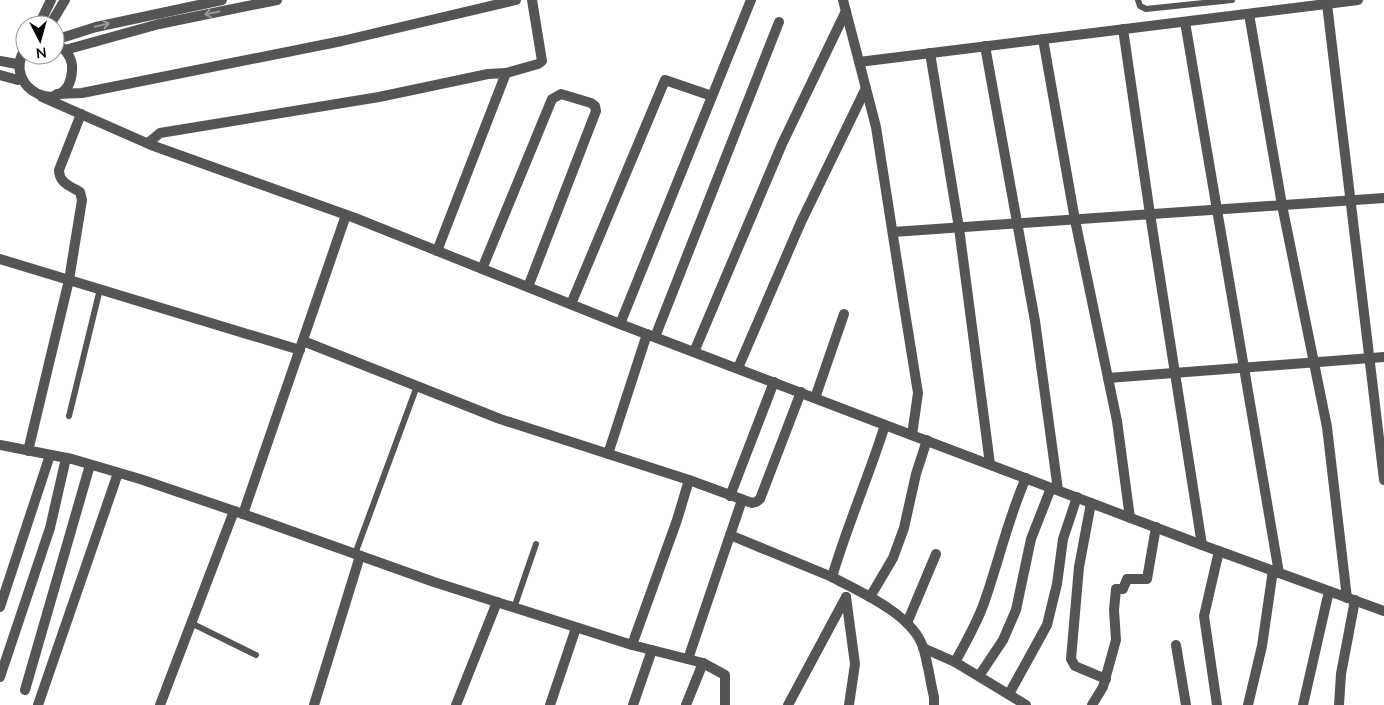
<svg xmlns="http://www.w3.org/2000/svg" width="1384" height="705" viewBox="0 0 1384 705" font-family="Mulish,sans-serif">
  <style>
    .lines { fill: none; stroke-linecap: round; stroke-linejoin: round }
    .service { stroke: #555; stroke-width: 6 }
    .minor { stroke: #555; stroke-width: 10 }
    .tertiary { stroke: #555; stroke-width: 10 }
    .oneway { stroke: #999 }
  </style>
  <rect width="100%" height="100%" fill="#fff"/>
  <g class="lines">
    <g class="service">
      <path d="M1138,0l2,6 6,3 86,-9"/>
      <path d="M69,416l31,-127"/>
      <path d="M355,554l62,-168"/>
      <path d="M514,608l22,-64"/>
      <path d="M191,623l65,32"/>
    </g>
    <g class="minor">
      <path d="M843,0l33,127 28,179 14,87 -6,42"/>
      <path d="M1327,4l57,476"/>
      <path d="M1249,14l33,191 45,222 20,171"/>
      <path d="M1185,22l94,551"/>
      <path d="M1123,29l27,185 52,331"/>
      <path d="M1043,39l32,181 42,201 13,97"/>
      <path d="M985,46l50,275 23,169"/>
      <path d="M930,53l29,175 31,236"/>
      <path d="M859,62l499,-62"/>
      <path d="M506,73l32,-9 4,-3 -10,-61"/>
      <path d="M57,94l25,-1 260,-52 174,-41"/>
      <path d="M42,97l109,48 204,73 265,106 265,101 317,120 182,66"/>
      <path d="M148,143l12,-10 219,-36 109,-23 18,-1 -69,178"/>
      <path d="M893,232l491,-34"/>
      <path d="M0,259l300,91"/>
      <path d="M482,269l70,-170 9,-5 30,9 4,3 1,5 -68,176"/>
      <path d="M571,304l94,-224 47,16"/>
      <path d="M620,324l131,-324"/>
      <path d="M655,337l124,-315"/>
      <path d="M303,341l197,78 189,61 63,23 4,-1 4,-3 41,-107"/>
      <path d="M694,352l88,-208 64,-133"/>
      <path d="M738,368l63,-146 65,-134"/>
      <path d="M1108,378l276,-21"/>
      <path d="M815,398l29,-84"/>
      <path d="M885,425c-16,51 -38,101 -53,152 28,15 80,37 91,70 5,16 7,34 11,50v8"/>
      <path d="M0,445l72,14 68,20 103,35 191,68 198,63 71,18 22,12v30"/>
      <path d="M28,451l41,-171 13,-80 -2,-8c-10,-6 -21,-9 -21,-22l22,-56"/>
      <path d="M608,454l39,-120"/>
      <path d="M730,496l44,-114"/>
      <path d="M1091,503l-12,64 -8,92 4,7 31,13"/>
      <path d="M243,514l103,-299"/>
      <path d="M730,535l102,42"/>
      <path d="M846,597l9,67 -6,41"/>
      <path d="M870,597l23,-39 11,-30 12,-54 11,-34"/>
      <path d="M0,607l50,-152"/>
      <path d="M907,623l29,-69"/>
      <path d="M632,645l45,-125 12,-40"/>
      <path d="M1176,645l10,60"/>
      <path d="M923,648l32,14 71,43"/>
      <path d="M688,659l54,-159"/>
      <path d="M955,662c11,-20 22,-39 29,-59 15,-42 24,-85 42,-125"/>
      <path d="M979,676l24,-36 13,-30 15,-71 20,-51"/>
      <path d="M0,677l50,-149 16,-70"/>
      <path d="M25,690l65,-225"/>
      <path d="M1009,694l38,-69 10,-41 6,-45 14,-42"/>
      <path d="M38,705l80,-232"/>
      <path d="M160,705l74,-194"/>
      <path d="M314,705l46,-149"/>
      <path d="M456,705l41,-103"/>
      <path d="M550,705l26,-77"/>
      <path d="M633,705l19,-55"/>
      <path d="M686,705l17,-42"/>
      <path d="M788,705l58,-108"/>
      <path d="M1092,705l11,-18 13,-47 -2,-30 2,-21h7l4,-10h20l9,-52"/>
      <path d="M1217,705l-13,-89 15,-65"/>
      <path d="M1248,705l14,-59 11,-76"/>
      <path d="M1303,705l26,-114"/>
      <path d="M1339,705l2,-31 14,-74"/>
    </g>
    <g class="tertiary">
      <path d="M39,25l12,-25"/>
      <path d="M50,25l15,-25"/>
      <path d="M55,40l41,-13 126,-27"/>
      <path d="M25,49c-25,40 43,72 47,22 1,-9 -3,-18 -11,-24"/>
      <path d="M65,50l94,-26 118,-24"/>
      <path d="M0,61l17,3"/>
      <path d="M0,75l18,5"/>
    </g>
  </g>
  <defs><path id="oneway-shaft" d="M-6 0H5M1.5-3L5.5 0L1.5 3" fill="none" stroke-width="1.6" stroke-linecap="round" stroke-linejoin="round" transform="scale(1.25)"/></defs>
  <g class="oneway">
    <use href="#oneway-shaft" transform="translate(212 13) rotate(168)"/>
    <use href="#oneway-shaft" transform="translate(102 25) rotate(-13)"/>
  </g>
  <g transform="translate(40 40) rotate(174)"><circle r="24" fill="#ffffff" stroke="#999999"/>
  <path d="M0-4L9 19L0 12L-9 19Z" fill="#000000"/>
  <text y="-8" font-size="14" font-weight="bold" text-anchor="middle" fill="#000000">N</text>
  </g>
</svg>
